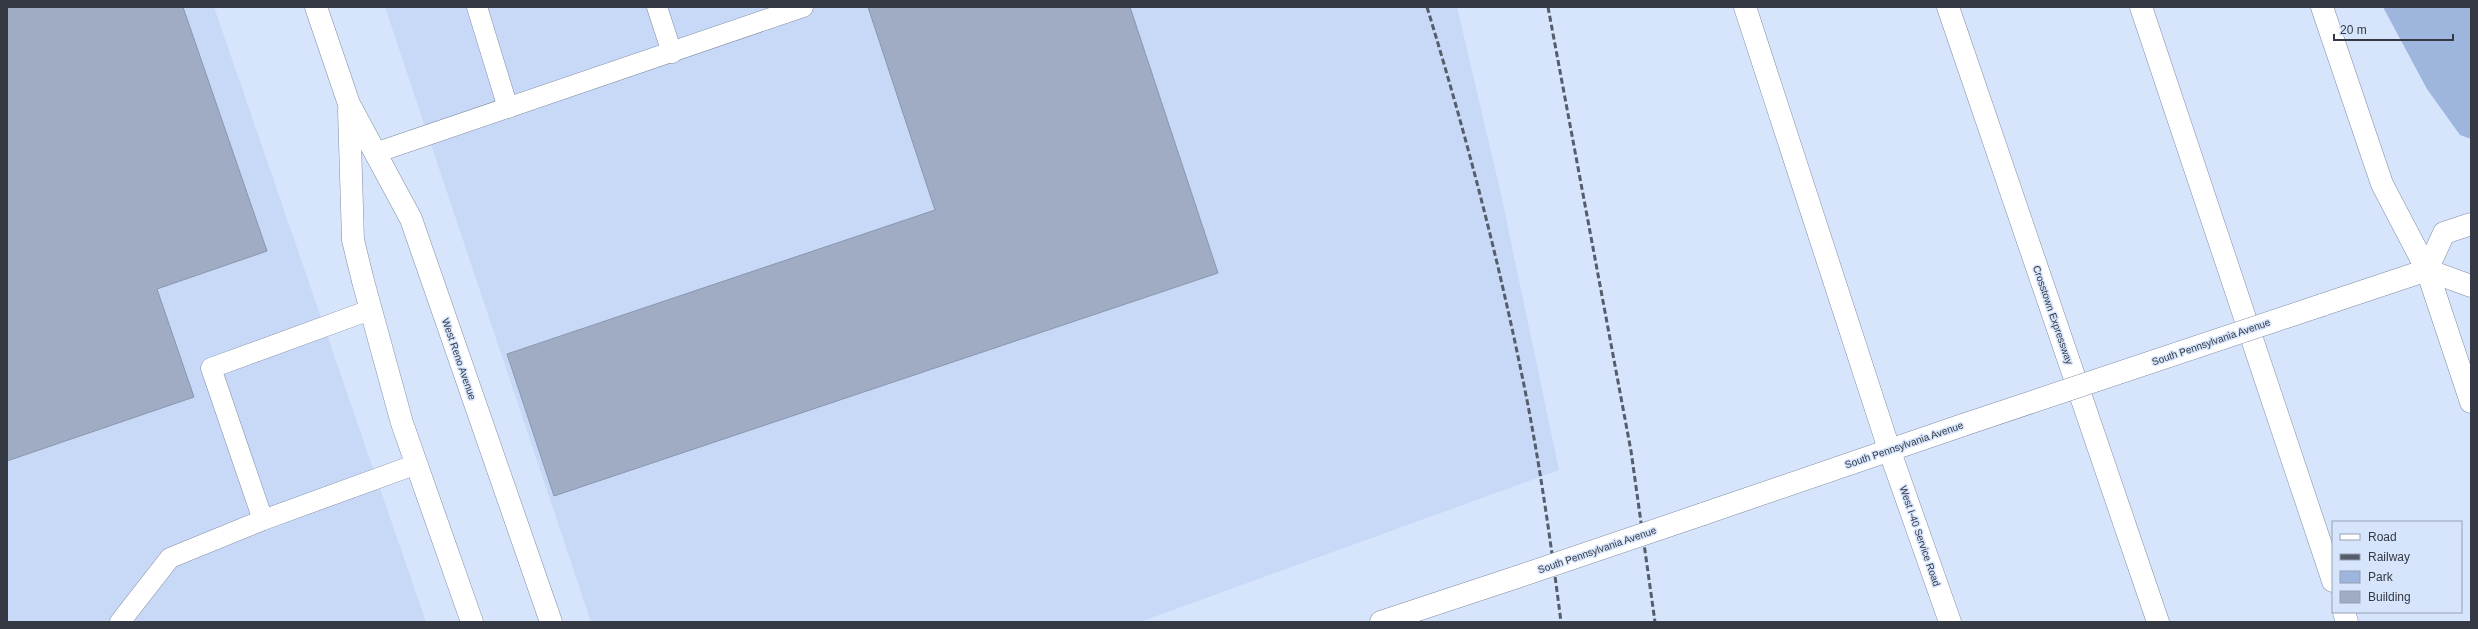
<svg xmlns="http://www.w3.org/2000/svg" width="2478" height="629" viewBox="0 0 2478 629" font-family="Helvetica,sans-serif">
  <style>
    .built { fill: #c8d9f7 }
    .green { fill: #9eb5de }
    .building { fill: #9facc4; stroke: #8996ad }
    .lines { fill: none; stroke-linecap: round; stroke-linejoin: round }
    .service-casing { stroke: #808da4; stroke-width: 21 }
    .secondary-casing { stroke: #808da4; stroke-width: 23 }
    .motorway-casing { stroke: #808da4; stroke-width: 23 }
    .service { stroke: #fff; stroke-width: 20 }
    .secondary { stroke: #fff; stroke-width: 22 }
    .motorway { stroke: #fff; stroke-width: 22 }
    .rail { stroke: #565d6a; stroke-width: 3; stroke-dasharray: 6 3; stroke-linecap: butt }
    .secondary-bridge-casing { stroke: #808da4; stroke-width: 23; stroke-linecap: butt }
    .secondary-bridge { stroke: #fff; stroke-width: 22 }
    .labels { text-anchor: middle; dominant-baseline: central; stroke-width: 3; stroke-linejoin: round; paint-order: stroke }
    .street-label { font-size: 10px; fill: #343943; stroke: #d6e4fc }
  </style>
  <rect width="100%" height="100%" fill="#d6e4fc"/>
  <g class="built">
    <path d="M7,7h207l212,615h-419z"/>
    <path d="M385,7h1072l43,183 59,280 -419,152h-549z"/>
  </g>
  <path class="green" d="M2383,7h88v132l-11,-4 -33,-46z"/>
  <g class="building">
    <path d="M7,7h176l84,244 -110,38 37,108 -187,64z"/>
    <path d="M868,7h262l88,266 -664,223 -47,-142 428,-144z"/>
  </g>
  <g class="lines">
    <g class="service-casing">
      <g id="service">
        <path d="M477,7l31,101"/>
        <path d="M657,7l15,46"/>
        <path d="M375,153l428,-146"/>
        <path d="M370,310l-159,58 52,152 154,-56"/>
        <path d="M120,622l50,-64 93,-38"/>
      </g>
    </g>
    <g class="secondary-casing">
      <g id="secondary">
        <path d="M316,7l33,97 62,115 140,403"/>
        <path d="M349,110l4,130 10,41 39,142 70,199"/>
        <path d="M2427,270l44,132"/>
        <path d="M2427,270l17,-37 27,-9"/>
        <path d="M2322,305l105,-35 44,16"/>
        <path d="M1889,449l61,173"/>
        <path d="M1703,514l260,-89"/>
        <path d="M1381,622l136,-45"/>
      </g>
    </g>
    <g class="motorway-casing">
      <g id="motorway">
        <path d="M1745,7l144,442"/>
        <path d="M1948,7l210,615"/>
        <path d="M2141,7l192,574"/>
        <path d="M2322,7l60,177 45,86"/>
        <path d="M2344,612l3,10"/>
      </g>
    </g>
    <use href="#service" class="service"/>
    <use href="#secondary" class="secondary"/>
    <use href="#motorway" class="motorway"/>
    <g class="rail">
      <path d="M1427,7c36,118 68,238 93,359 18,84 30,170 41,256"/>
      <path d="M1548,7l83,444 24,171"/>
    </g>
    <g class="secondary-bridge-casing">
      <g id="secondary-bridge">
        <path d="M1963,425l359,-120"/>
        <path d="M1517,577l186,-63"/>
      </g>
    </g>
    <use href="#secondary-bridge" class="secondary-bridge"/>
  </g>
  <g class="labels">
    <g class="street-label">
      <text transform="translate(2053 315) rotate(71)">Crosstown Expressway</text>
      <text transform="translate(2211 342) rotate(-19)">South Pennsylvania Avenue</text>
      <text transform="translate(459 359) rotate(71)">West Reno Avenue</text>
      <text transform="translate(1904 445) rotate(-19)">South Pennsylvania Avenue</text>
      <text transform="translate(1920 536) rotate(71)">West I-40 Service Road</text>
      <text transform="translate(1597 550) rotate(-19)">South Pennsylvania Avenue</text>
    </g>
  </g>
  <rect width="2478" height="629" fill="none" stroke="#343943" stroke-width="16"/>
  <rect x="2332" y="521" width="130" height="92" fill="#d6e4fc" stroke="#95a0b2"/>
  <rect x="2340" y="534" width="20" height="6" fill="#ffffff" stroke="#95a0b2"/>
  <text x="2368" y="541" font-size="12" fill="#343943">Road</text>
  <rect x="2340" y="554" width="20" height="6" fill="#565d6a" stroke="#95a0b2"/>
  <text x="2368" y="561" font-size="12" fill="#343943">Railway</text>
  <rect x="2340" y="571" width="20" height="12" fill="#9eb5de" stroke="#95a0b2"/>
  <text x="2368" y="581" font-size="12" fill="#343943">Park</text>
  <rect x="2340" y="591" width="20" height="12" fill="#9facc4" stroke="#95a0b2"/>
  <text x="2368" y="601" font-size="12" fill="#343943">Building</text>
  <path d="M2334 34v6h119v-6" fill="none" stroke="#343943" stroke-width="2"/>
  <text x="2340" y="34" font-size="12" fill="#343943" stroke="#d6e4fc" stroke-width="3" paint-order="stroke">20 m</text>
</svg>
